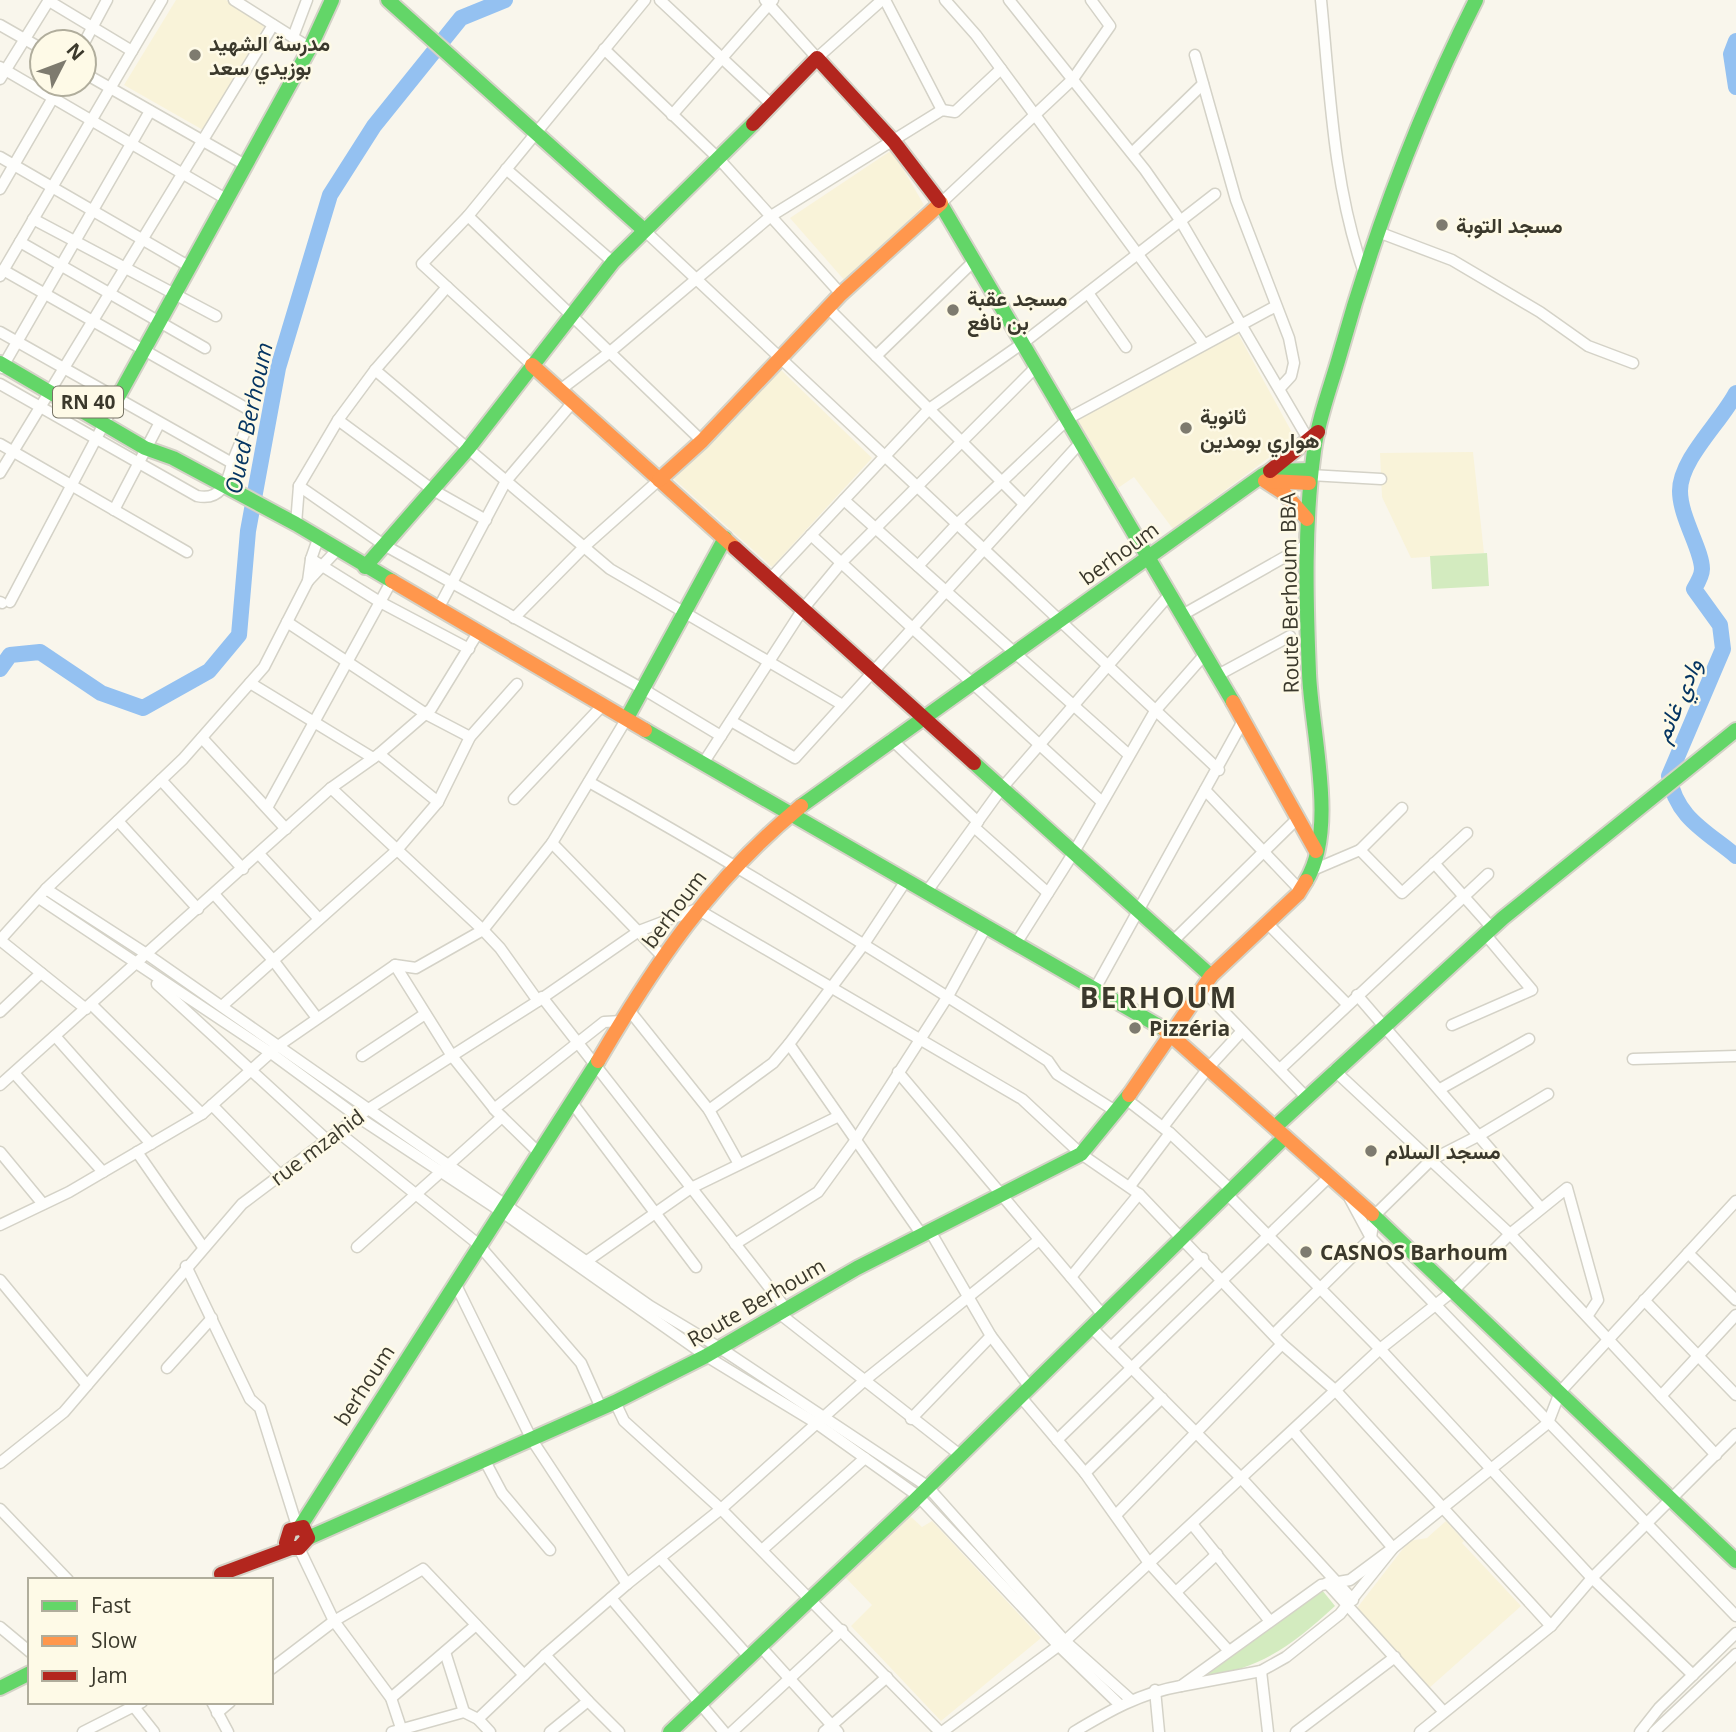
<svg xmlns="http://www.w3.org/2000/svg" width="1736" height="1732" viewBox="0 0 1736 1732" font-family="'Open Sans',Vazirmatn,sans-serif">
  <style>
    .built { fill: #f9f3d9 }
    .green { fill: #d3ebbf }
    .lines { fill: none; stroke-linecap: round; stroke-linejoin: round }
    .river { stroke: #94c1f1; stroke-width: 16 }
    .street-casing { stroke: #d4d2c7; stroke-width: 13 }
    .fast-casing { stroke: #d4d2c7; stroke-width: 18 }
    .slow-casing { stroke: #d4d2c7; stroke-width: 18 }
    .jam-casing { stroke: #d4d2c7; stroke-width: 18 }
    .street { stroke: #fefefc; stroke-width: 10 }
    .fast { stroke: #63d668; stroke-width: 14 }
    .slow { stroke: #ff974d; stroke-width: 14 }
    .jam { stroke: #b3261e; stroke-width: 14 }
    .poi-dot { fill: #7e7b6f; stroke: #fefae7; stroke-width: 2.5 }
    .labels { text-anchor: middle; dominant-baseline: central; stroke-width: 5; stroke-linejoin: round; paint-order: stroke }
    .shield { fill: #fefae7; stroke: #767364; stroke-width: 2 }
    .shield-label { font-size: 19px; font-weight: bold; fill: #3b392c }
    .poi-label { font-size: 21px; font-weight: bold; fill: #3b392c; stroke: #fefae7; text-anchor: start }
    .street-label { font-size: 21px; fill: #3b392c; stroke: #fefae7 }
    .water-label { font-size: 23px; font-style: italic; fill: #053562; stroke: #fefae7 }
    .district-label { font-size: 28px; font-weight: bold; letter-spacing: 2px; fill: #3b392c; stroke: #fefae7 }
  </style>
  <rect width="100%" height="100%" fill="#f9f6ec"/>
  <g class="built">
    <path d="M176,0h50l39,25 -62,105 -79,-45z"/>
    <path d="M892,150l32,55 -78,77 -56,-64z"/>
    <path d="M1237,332l58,106 -122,91 -39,-52 -16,11 -42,-70z"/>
    <path d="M781,370l91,88 -100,109 -98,-88z"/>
    <path d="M1473,452l11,101 -73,5 -29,-61 -2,-44z"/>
    <path d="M910,1516l12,11 10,-6 109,117 -100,83 -90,-95 21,-21 -27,-28z"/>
    <path d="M1446,1521l18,20 -2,2 59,63 -93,83 -71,-81 52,-67 18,-3z"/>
  </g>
  <g class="green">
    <path d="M1487,553l2,33 -57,3 -2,-33z"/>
    <path d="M1322,1590l13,16c-41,38 -74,63 -131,71z"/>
  </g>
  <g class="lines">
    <g class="river">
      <path d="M1736,41l-5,13 5,33"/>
      <path d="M1736,393c-15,29 -56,66 -56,98 0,26 22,59 22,78 0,6 -5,15 -8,20l26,36 3,24 -54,127c7,42 37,55 67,80"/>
      <path d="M0,669l10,-14 30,-3 61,41 42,15 66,-37 30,-36 9,-104 30,-163 52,-173 44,-69 87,-108 44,-18"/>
    </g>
    <g class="street-casing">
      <g id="street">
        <path d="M234,0l76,48"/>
        <path d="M660,0l112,105"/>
        <path d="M765,0l52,58 65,-58"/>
        <path d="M885,0l57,110"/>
        <path d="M945,0l31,35 228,309"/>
        <path d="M1009,0l136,170 35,50 131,224"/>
        <path d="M1321,0c9,91 12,183 42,270"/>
        <path d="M49,1l83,50"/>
        <path d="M0,25l42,24"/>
        <path d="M293,37l14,-37"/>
        <path d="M84,43l23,-43"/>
        <path d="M604,49l115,110 122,135"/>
        <path d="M1195,55l41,145 53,138 5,25 -3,13 -11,12"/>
        <path d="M0,67l226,132"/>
        <path d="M84,73l163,93"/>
        <path d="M0,79l49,-79"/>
        <path d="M672,115l101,-115"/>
        <path d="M1132,153l71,-69"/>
        <path d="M0,157l190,110"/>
        <path d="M506,169l107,93"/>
        <path d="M0,189l61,-105"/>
        <path d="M941,203l132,-124 37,-53 -19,-26"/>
        <path d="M468,216l234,225"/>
        <path d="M33,219l183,97"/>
        <path d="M644,230l575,540"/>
        <path d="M1378,232l74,28 88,52 48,34 45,17"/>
        <path d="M20,242l185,106"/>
        <path d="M3,270l250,142 -21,51"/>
        <path d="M0,276l162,-276"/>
        <path d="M1088,293l38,54"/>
        <path d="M828,308l196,196"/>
        <path d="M0,332l232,131c-4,20 -12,38 -35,33l-197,-112"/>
        <path d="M876,356l98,-95"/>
        <path d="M532,365l-110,-101 46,-48 177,-216"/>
        <path d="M2,368l148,-257"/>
        <path d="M375,370l235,199 231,135"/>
        <path d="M560,390l50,-38 161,-136 171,-106 13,2 46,-43"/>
        <path d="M338,420l95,70 53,30"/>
        <path d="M0,444l187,108"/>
        <path d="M0,473l273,-448"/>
        <path d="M1310,475l71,4"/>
        <path d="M299,486l85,59 259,144 78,47"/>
        <path d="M844,500l285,255"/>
        <path d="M114,510l45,-86"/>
        <path d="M296,524l3,-38 39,-66 37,-50 72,-83"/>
        <path d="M811,535l291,267"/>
        <path d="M311,559l69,43 89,47"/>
        <path d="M918,566l39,-42 112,-106 207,-112"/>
        <path d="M770,579l159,-170 94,-66 192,-149"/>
        <path d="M308,581l29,-31"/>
        <path d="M0,602l2,1"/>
        <path d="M10,602l107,-203"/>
        <path d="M438,609l68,-128 67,-79"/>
        <path d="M1184,614l122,-69"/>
        <path d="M514,618l71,-72 74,-66"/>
        <path d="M287,622l139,92 44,23"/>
        <path d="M1218,675l72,-39"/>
        <path d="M250,683l123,75"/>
        <path d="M731,721l64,37 286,-316"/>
        <path d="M202,738l84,91"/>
        <path d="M891,739l87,83"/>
        <path d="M379,754l59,48"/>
        <path d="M704,762l99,-153 38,-46 196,-197"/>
        <path d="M161,780l82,89"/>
        <path d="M589,782c157,88 309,182 459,279l9,13 60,38"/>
        <path d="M331,788l152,142 17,18 38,53"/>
        <path d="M1205,790l95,100"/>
        <path d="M514,799l88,-93"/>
        <path d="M268,806l123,-224"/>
        <path d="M118,821l80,88"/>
        <path d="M974,827l74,66"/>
        <path d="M552,843l111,114"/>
        <path d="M1360,850l42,-42"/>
        <path d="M259,854l60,65"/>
        <path d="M1434,863l58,65"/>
        <path d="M1313,870l47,-20 42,43 65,-60"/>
        <path d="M907,879l-43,65 -75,100 133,191"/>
        <path d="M46,889l102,66 502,351 70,42 207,138 138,155 65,58"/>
        <path d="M928,890l74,-102 168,-194"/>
        <path d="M214,894l59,66 44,58"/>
        <path d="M39,898l232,155 87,64 144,95 204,144 110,67 102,73 141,150 61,59"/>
        <path d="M1267,923l80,81"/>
        <path d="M0,940l46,-51 137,-130 81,-92 44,-86 3,-22 7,-20"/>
        <path d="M0,940l86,69"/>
        <path d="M1173,941l125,-123"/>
        <path d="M1017,942l57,-90 81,-141 51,-58"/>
        <path d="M395,965l57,91 44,55 44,43"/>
        <path d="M157,984l170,156"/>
        <path d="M1096,987l147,-266"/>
        <path d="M1202,989l104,108"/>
        <path d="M1357,995l183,212"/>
        <path d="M542,997l245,313"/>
        <path d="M91,1004l111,110"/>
        <path d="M222,1006l174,-155 42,-49 32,-65 47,-53"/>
        <path d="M629,1010l80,100 30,54"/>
        <path d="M0,1012l41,-39"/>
        <path d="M1452,1025l80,-35 -47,-56"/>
        <path d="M55,1036l96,108"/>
        <path d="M362,1056l63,-42"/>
        <path d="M1633,1059l103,-3"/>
        <path d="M1280,1069l208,-195"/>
        <path d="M1334,1070l176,164 206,221"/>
        <path d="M898,1072l204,242"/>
        <path d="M14,1073l89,99"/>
        <path d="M0,1085l331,-297 48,-34 52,-45 48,-78"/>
        <path d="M1440,1089l89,-50"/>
        <path d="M1126,1099l44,34 61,57"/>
        <path d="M573,1104l123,163"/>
        <path d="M212,1105l68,70"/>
        <path d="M494,1109l110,-87 18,-1"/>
        <path d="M709,1110l64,-47 16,-19"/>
        <path d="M1163,1127l46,-60 33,-36"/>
        <path d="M338,1132l140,112 103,119 20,45"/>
        <path d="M0,1152l43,52"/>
        <path d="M137,1152l66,95"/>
        <path d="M1130,1186l40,-53"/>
        <path d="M1227,1194l153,155 212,229 101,97"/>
        <path d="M1350,1199l21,39 365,378"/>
        <path d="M0,1225l69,-33 133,-78 76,-68 117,-81 21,3 67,-38 69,-87 75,-125"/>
        <path d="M930,1231l61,105 38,50"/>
        <path d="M735,1244l83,-52 37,-51 93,-145 39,-71"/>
        <path d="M357,1247l145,-130"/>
        <path d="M1688,1253l48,47"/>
        <path d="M584,1263l107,-75 146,-71"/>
        <path d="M186,1266l64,133 10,9 37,118"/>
        <path d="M1071,1277l68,-83"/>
        <path d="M0,1280l87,105"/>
        <path d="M455,1283l77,157 95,144"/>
        <path d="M1644,1300l92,95"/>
        <path d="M780,1314l180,141"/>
        <path d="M1090,1326l152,153 111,121"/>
        <path d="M1274,1334l97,-96 3,-22 57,-56 49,-25 68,-41"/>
        <path d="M1111,1347l92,-89"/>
        <path d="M167,1368l45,-50"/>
        <path d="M1020,1396l65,77 64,90 79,87"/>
        <path d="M1661,1396l75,-81"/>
        <path d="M615,1402l9,19 97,88 219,223"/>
        <path d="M911,1419l80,-83"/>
        <path d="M1057,1440l272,-263"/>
        <path d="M485,1461l17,32 48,57"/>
        <path d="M0,1463l64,-51 178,-208 125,-94 171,-109 101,-70 58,-22 325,190 59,55 58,40 143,150 54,47 215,235"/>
        <path d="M1085,1473l77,-75"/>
        <path d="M0,1509l68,71"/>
        <path d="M1116,1515l166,-171"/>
        <path d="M1192,1524l77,96"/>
        <path d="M299,1548l35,73 57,77 11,33"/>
        <path d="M762,1550l103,-92"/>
        <path d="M660,1558l89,99"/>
        <path d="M1327,1583l116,128"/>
        <path d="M1176,1592l41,-38"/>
        <path d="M611,1598l113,134"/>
        <path d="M0,1627l30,25"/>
        <path d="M760,1646l78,86"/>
        <path d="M445,1652l19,60"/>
        <path d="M545,1655l43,46"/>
        <path d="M271,1669l63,-48 89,-52 101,106"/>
        <path d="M1261,1671l7,61"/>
        <path d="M1181,1686l80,-15 25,-14 54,-43 53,-66 155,-125 12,-31 176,-191"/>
        <path d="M1155,1690l4,42"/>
        <path d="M391,1698l85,-73"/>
        <path d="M212,1702l16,30"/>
        <path d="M131,1703l23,29"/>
        <path d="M217,1713l13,-11"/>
        <path d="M83,1732l59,-30"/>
        <path d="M392,1732l72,-20 14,7"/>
        <path d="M490,1732l-12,-13 67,-64 82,-71 94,-75 144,-129 174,-140"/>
        <path d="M550,1732l38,-31 31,31"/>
        <path d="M732,1732l110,-102"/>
        <path d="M824,1732l63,-55"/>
        <path d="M942,1732l123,-91 315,-292 73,-58 57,-57 57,-46 31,112 -10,15"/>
        <path d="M1074,1732c35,-21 66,-39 107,-46l140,-101 29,-5 43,-32 -100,-117"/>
        <path d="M1296,1732l99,-75"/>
        <path d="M1420,1732l131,-106 41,-48 144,-144"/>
        <path d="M1640,1732l19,-24 77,-75"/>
        <path d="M1654,1732l82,-78"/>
      </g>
    </g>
    <g class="fast-casing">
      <g id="fast">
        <path d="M388,0l256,230"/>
        <path d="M939,201l294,501"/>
        <path d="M0,363l145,85 28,10 123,66 96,57"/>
        <path d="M117,399l193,-351 22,-48"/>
        <path d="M365,567l103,-118 145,-187 140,-138"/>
        <path d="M627,718l98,-180"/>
        <path d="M645,730l519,299"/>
        <path d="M974,763l237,213"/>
        <path d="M801,806l462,-331 7,-4 41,-1"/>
        <path d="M1306,881c32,-52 5,-150 3,-208 -3,-74 -5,-149 5,-222 4,-32 17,-65 26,-97 34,-122 79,-241 136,-354"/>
        <path d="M1275,1127l228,-209 233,-188"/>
        <path d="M1372,1214l364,347"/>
        <path d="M300,1527l298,-466"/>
        <path d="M308,1538l307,-136 91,-46 151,-88 224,-114 48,-59"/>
        <path d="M0,1688l30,-15"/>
        <path d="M670,1732l244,-231 371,-364"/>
      </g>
    </g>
    <g class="slow-casing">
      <g id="slow">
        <path d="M532,365l203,183"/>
        <path d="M659,480l43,-39 139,-147 100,-91"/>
        <path d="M1265,481l20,13 22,25"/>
        <path d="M1268,481l41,2"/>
        <path d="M392,581l253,149"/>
        <path d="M1233,702l83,149"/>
        <path d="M1164,1029l208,185"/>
        <path d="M598,1061c58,-99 114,-182 203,-255"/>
        <path d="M1129,1095l82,-119 87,-82 8,-13"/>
      </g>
    </g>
    <g class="jam-casing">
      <g id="jam">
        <path d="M753,124l64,-66 77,84 45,59"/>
        <path d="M1270,471l48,-39"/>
        <path d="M735,548l239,215"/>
        <path d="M221,1574l70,-26h8l9,-10 -5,-11 -13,3 -4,13 5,5"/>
      </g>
    </g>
    <use href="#street" class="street"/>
    <use href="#fast" class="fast"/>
    <use href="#slow" class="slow"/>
    <use href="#jam" class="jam"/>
  </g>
  <g class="poi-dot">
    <circle cx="195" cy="55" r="7"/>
    <circle cx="1442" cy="225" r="7"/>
    <circle cx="953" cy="310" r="7"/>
    <circle cx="1186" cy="428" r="7"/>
    <circle cx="1135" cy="1028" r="7"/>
    <circle cx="1371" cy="1151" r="7"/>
    <circle cx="1306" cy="1252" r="7"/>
  </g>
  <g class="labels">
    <rect class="shield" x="53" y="386.5" width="70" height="31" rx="5"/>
    <g class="shield-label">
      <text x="88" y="402">RN 40</text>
    </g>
    <g class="poi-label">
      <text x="209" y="43">مدرسة الشهيد<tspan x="209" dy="24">بوزيدي سعد</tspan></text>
      <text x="1456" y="225">مسجد التوبة</text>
      <text x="967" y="298">مسجد عقبة<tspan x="967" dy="24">بن نافع</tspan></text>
      <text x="1200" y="416">ثانوية<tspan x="1200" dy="24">هواري بومدين</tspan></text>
      <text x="1149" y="1028">Pizzéria</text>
      <text x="1385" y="1151">مسجد السلام</text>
      <text x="1320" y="1252">CASNOS Barhoum</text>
    </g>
    <g class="street-label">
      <text transform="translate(1119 553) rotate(-36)">berhoum</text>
      <text transform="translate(1289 593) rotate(-91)">Route Berhoum BBA</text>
      <text transform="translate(674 909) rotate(-53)">berhoum</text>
      <text transform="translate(317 1147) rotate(-37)">rue mzahid</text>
      <text transform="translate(756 1302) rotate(-30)">Route Berhoum</text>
      <text transform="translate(364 1385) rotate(-57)">berhoum</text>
    </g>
    <g class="water-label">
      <text transform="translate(248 418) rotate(-78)">Oued Berhoum</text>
      <text transform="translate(1677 700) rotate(-67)">وادي غانم</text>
    </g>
    <g class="district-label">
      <text x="1159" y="997">BERHOUM</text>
    </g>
  </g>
  <rect x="28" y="1578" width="245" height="126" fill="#fefae7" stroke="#b0ad9c" stroke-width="2"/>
  <rect x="42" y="1601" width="35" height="10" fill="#63d668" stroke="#b0ad9c" stroke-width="2"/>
  <text x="91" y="1613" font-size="21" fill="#3b392c">Fast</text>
  <rect x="42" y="1636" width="35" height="10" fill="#ff974d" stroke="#b0ad9c" stroke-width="2"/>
  <text x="91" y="1648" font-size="21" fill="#3b392c">Slow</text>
  <rect x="42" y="1671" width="35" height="10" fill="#b3261e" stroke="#b0ad9c" stroke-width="2"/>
  <text x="91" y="1683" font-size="21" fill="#3b392c">Jam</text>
  <g transform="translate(63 63) rotate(48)"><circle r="33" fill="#fefae7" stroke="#b0ad9c" stroke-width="2"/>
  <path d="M0-5L12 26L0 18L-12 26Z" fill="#7e7b6f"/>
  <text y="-10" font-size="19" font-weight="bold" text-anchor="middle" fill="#3b392c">N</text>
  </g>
</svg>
